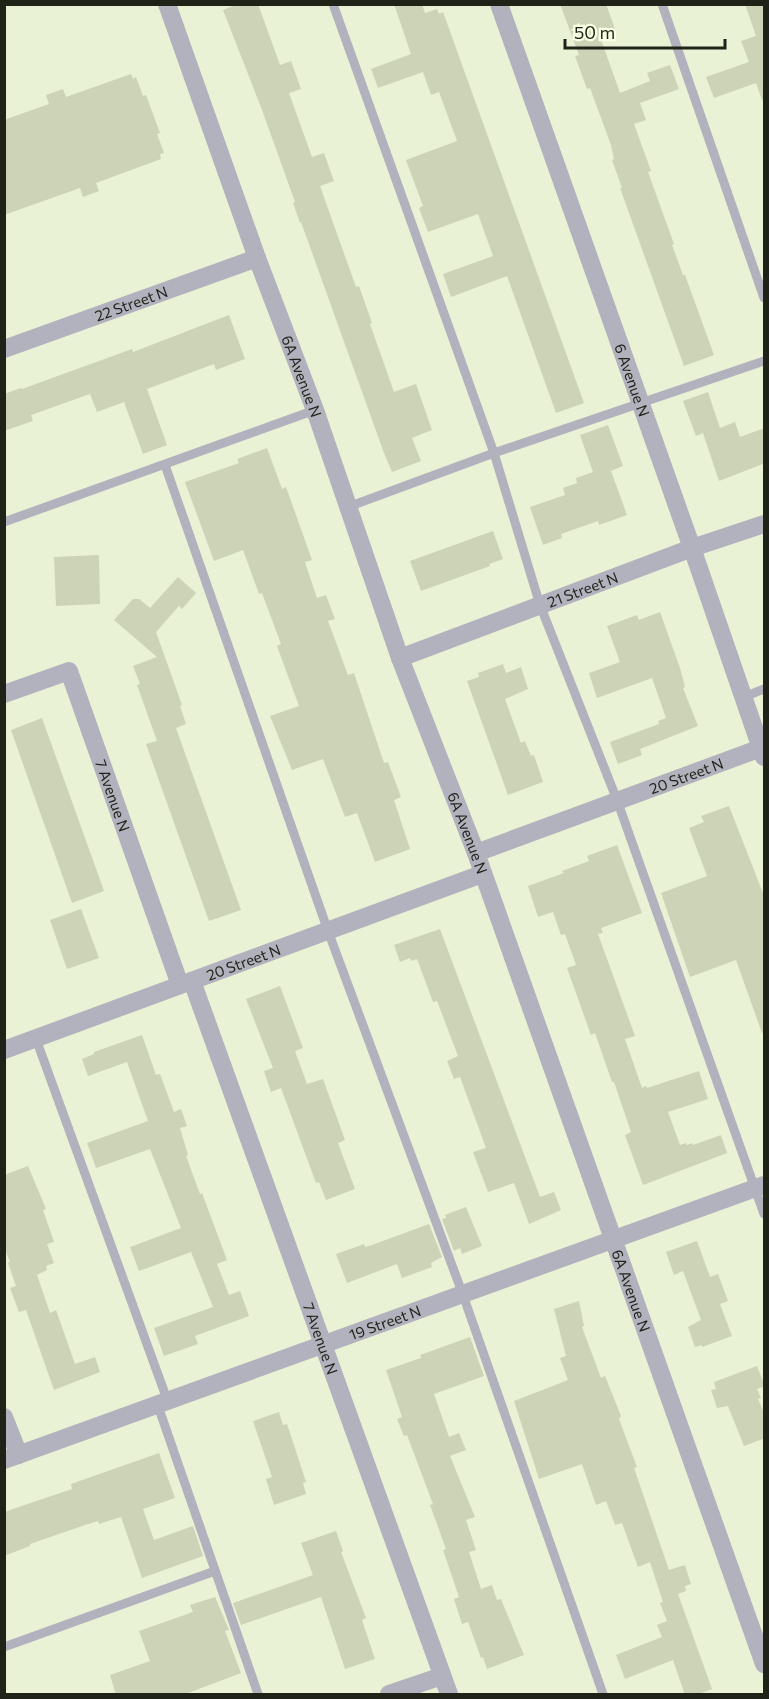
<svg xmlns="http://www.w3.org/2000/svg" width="769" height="1699" viewBox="0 0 769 1699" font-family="Commissioner,sans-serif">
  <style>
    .building { fill: #ccd3b7 }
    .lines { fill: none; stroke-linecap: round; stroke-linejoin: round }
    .service { stroke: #b1b2be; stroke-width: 9 }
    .minor { stroke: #b1b2be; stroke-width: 18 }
    .labels { text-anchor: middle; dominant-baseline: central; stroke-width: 4.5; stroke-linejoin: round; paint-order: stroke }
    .street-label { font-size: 15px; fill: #1f2217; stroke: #f8ffe2 }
  </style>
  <rect width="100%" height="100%" fill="#eaf2d5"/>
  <g class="building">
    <path d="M238,4h20l22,61 11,-4 10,28 -12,4 23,64 12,-4 10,28 -14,5 36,101 3,-1 13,37 -2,1 24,68 22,-8 16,46 -20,8 9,23 -29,11 -8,-19 -83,-231 -1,1 -7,-20 2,-1 -33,-92 -39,-100z"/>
    <path d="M394,4h28l3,9 12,-4 2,5 4,-2 141,391 -28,10 -49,-137 -56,21 -8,-23 50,-18 -15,-42 -50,18 -9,-24 4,-2 -17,-46 51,-19 -18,-49 -8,3 -8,-23 -45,16 -7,-19 40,-15z"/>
    <path d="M560,4h46l9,25 -16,5 21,59 30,-12 -3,-8 23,-8 9,24 -39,14 6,17 -12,4 17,47 -3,1 26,72 -2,1 11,30h2l29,80 -30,11 -64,-178h2l-10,-28 2,-1 -3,-14 -21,-57 -3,1 -12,-33 4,-1z"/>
    <path d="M745,4h20v95l-3,1 -6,-17 -42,15 -8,-21 43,-15 -8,-21 15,-5z"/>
    <path d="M131,74l2,5 3,-2 7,19 3,-1 14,38 -3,1 7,19 -4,1 1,5 -65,24 3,8 -16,6 -3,-9 -76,27v-95l45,-16 -3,-9 17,-6 3,8z"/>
    <path d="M229,315l16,44 -29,11 -2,-6 -67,25 20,56 -24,9 -19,-52 -27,10 -7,-18 -59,21 2,6 -29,10v-37l17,-6 1,1 110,-40 1,3z"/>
    <path d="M708,392l12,36 15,-6 5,15 25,-9v35l-46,18 -16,-48 -7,3 -13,-35z"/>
    <path d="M608,425l15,41 -12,5 16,44 -28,10 -1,-4 -37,13 1,4 -19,7 -13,-38 35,-12 -2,-7 14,-5 -1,-5 17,-6 -13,-37z"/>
    <path d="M267,448l15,41 4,-2 26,73 -7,2 12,36 9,-3 9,24 -7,2 20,54 6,-2 30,90 4,-1 13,35 -7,3 16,49 -35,13 -18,-49 -12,4 -22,-58 -31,11 -22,-54 29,-10 -22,-60 4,-2 -19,-51 -3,1 -16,-44 -29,11 -29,-79 54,-19 -2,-4z"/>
    <path d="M493,531l10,28 -14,5 1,2 -69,25 -11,-30z"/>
    <path d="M99,555l1,49 -44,2 -2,-49z"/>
    <path d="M178,577l18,16 -14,16 -3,-3 -23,26 26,73 -2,1 6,18 -10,4 65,182 -32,11 -63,-177 11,-3 -20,-56 3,-1 -7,-18 24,-9 -43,-37 19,-21h6l11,9z"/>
    <path d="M660,612l20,56 5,19 -2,1 15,38 -58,23 2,6 -24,9 -8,-22 49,-18 -1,-3 8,-3 -14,-40 -55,20 -8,-25 31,-11 -13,-36 30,-11 2,5z"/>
    <path d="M503,664l3,9 15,-6 7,22 -23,10 16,44 4,-2 6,15 3,-1 9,27 -35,13 -41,-114 12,-4 -1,-4z"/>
    <path d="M42,718l62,173 -32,12 -61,-173z"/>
    <path d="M729,806l36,92v134l-3,1 -26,-73 -46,17 -29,-84 46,-17 -18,-48 15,-6 -3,-6z"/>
    <path d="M617,845l25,68 -41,15 2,5 -5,1 37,102 -10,3 17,49 4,-2 1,2 52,-17 9,28 -40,13 12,33 6,-2 1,2 5,-2 1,2 28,-10 6,18 -84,32 -18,-50 6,-3 -17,-50h-2l-17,-49 -4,2 -24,-67 9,-3 -11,-31 -4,1 -8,-23 -15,5 -10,-31 36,-13 -2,-2 27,-10 -2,-5z"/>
    <path d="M81,909l18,49 -32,11 -17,-49z"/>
    <path d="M440,929l100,268 14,-5 7,18 -32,14 -15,-41 -26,9 -15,-40 13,-4 -26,-71 -6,2 -7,-18 11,-5 -21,-55 -4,1 -16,-43 -6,2 -1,-3 -10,4 -6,-17z"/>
    <path d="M280,986l23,62 -8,3 12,33 16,-5 22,61 -7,3 17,46 -29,11 -7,-18 -3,1 -35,-95 -10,4 -7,-21 9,-3 -27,-69z"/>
    <path d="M142,1035l14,40 4,-1 14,38 7,-3 6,17 -7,2 8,27 -2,1 14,38 2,-1 25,67 -10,4 12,31 11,-4 9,25 -54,20 3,8 -34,12 -10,-28 59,-21 -22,-55 -52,19 -9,-24 51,-19 -31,-79 -54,19 -9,-25 61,-22 -21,-59 -39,14 -6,-17 12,-5v-2z"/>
    <path d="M28,1166l18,43 -3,1 11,32 -7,2 7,19 -8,3 1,4 -10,5 13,38 6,-3 19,54 20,-7 5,15 -46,18 -28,-80 -7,2 -9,-24 6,-2 -8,-23 2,-1 -6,-15v-72z"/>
    <path d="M466,1207l16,39 -20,8 -2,-6 -6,3 -12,-32 4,-1 -1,-3z"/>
    <path d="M429,1224l13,33 -11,6 1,4 -30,11 -5,-14 -50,19 -11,-29 28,-10 1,3 7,-2z"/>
    <path d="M697,1241l13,36 8,-3 10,27 -8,3 12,32 -30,11v-2l-7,2 -7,-20 13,-7 -18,-49 -9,4 -8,-23z"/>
    <path d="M579,1301l5,25 -2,1 19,51 4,-2 16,40 -2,3 18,48 -3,1 35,102 16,-5 6,19 -6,2 1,5 -8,3 34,95 -16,6h-11l-12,-35 -48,19 -9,-24 46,-18 -5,-12 10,-4 -7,-18 3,-1 -13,-40 -12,5 -16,-44 -7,2 -9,-24 -10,4 -14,-41 -43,15 -25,-78 54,-21 -8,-22 6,-2 -12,-47z"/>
    <path d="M470,1337l14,39 -50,18 15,43 10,-4 7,17 -16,6 25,61 -9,3 10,30 -7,2 12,37 11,-4 5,15 4,-1 23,56 -37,14 -4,-12 -2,1 -13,-36 -6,2 -8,-25 5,-2 -16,-47 3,-1 -16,-44 3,-1 -26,-69 -3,1 -7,-17 5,-2 -16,-47 35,-12 -1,-3z"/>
    <path d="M757,1366l8,20 -8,3 4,9 -3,1 7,16v23l-21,8 -16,-40 -11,2 -6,-18 5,-1 -2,-7z"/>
    <path d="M279,1412l4,13 4,-1 7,21 12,37 -3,1 3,11 -32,11 -8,-26 6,-2 -19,-56z"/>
    <path d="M159,1453l16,45 -32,11 11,31 39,-14 10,30 -61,22 -21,-61 -22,7 -1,-3 -13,4 -55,19v2l-26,10v-44l68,-23 -1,-5z"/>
    <path d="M336,1531l7,20 -2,1 25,66 -4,2 13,39 -30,10 -24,-72 -80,28 -8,-22 80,-28 -12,-32z"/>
    <path d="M215,1597l14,33 -4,1 16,42 -58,22h-67l-6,-20 40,-14 -11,-30 54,-19 -3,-7z"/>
  </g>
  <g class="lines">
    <g class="service">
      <path d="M333,4l161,449 46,152 77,195 147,414"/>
      <path d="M662,4l102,294"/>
      <path d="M165,465l163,466 135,364 140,399"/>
      <path d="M348,507l146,-54 270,-92"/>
      <path d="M4,522l311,-112"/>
      <path d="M744,697l20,-8"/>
      <path d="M36,1039l132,363"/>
      <path d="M158,1406l100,288"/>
      <path d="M4,1647l211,-76"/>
    </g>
    <g class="minor">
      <path id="s1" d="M167,4l90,254 58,152 85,248 76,195 288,811"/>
      <path id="s2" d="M499,4l193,544 72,209"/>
      <path id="s3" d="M4,349l253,-91"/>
      <path id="s4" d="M400,658l292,-110 72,-24"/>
      <path id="s5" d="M4,694l65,-23 111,314"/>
      <path id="s6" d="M476,853l285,-105"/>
      <path id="s7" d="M192,981l257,713"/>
      <path id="s8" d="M4,1050l478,-176"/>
      <path d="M4,1417l15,38"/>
      <path id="s9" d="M4,1460l760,-275"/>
      <path d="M389,1694l53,-18"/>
    </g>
  </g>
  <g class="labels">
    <g class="street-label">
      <text stroke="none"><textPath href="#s3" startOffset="135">22 Street N</textPath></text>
      <text stroke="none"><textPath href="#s1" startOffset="396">6A Avenue N</textPath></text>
      <text stroke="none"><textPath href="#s2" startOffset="399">6 Avenue N</textPath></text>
      <text stroke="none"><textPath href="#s4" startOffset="195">21 Street N</textPath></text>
      <text stroke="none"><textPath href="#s6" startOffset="224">20 Street N</textPath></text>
      <text stroke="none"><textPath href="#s5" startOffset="201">7 Avenue N</textPath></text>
      <text stroke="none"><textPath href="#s1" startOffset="882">6A Avenue N</textPath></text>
      <text stroke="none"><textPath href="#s8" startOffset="255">20 Street N</textPath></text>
      <text stroke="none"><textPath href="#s1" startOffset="1368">6A Avenue N</textPath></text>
      <text stroke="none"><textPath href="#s9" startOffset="405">19 Street N</textPath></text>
      <text stroke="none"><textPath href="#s7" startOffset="380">7 Avenue N</textPath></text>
    </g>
  </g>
  <rect width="769" height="1699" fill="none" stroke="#1f2217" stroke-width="12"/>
  <path d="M565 39v9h160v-9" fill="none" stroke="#1f2217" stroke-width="3"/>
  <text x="574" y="39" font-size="18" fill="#1f2217" stroke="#f8ffe2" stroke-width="4.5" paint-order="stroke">50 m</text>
</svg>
